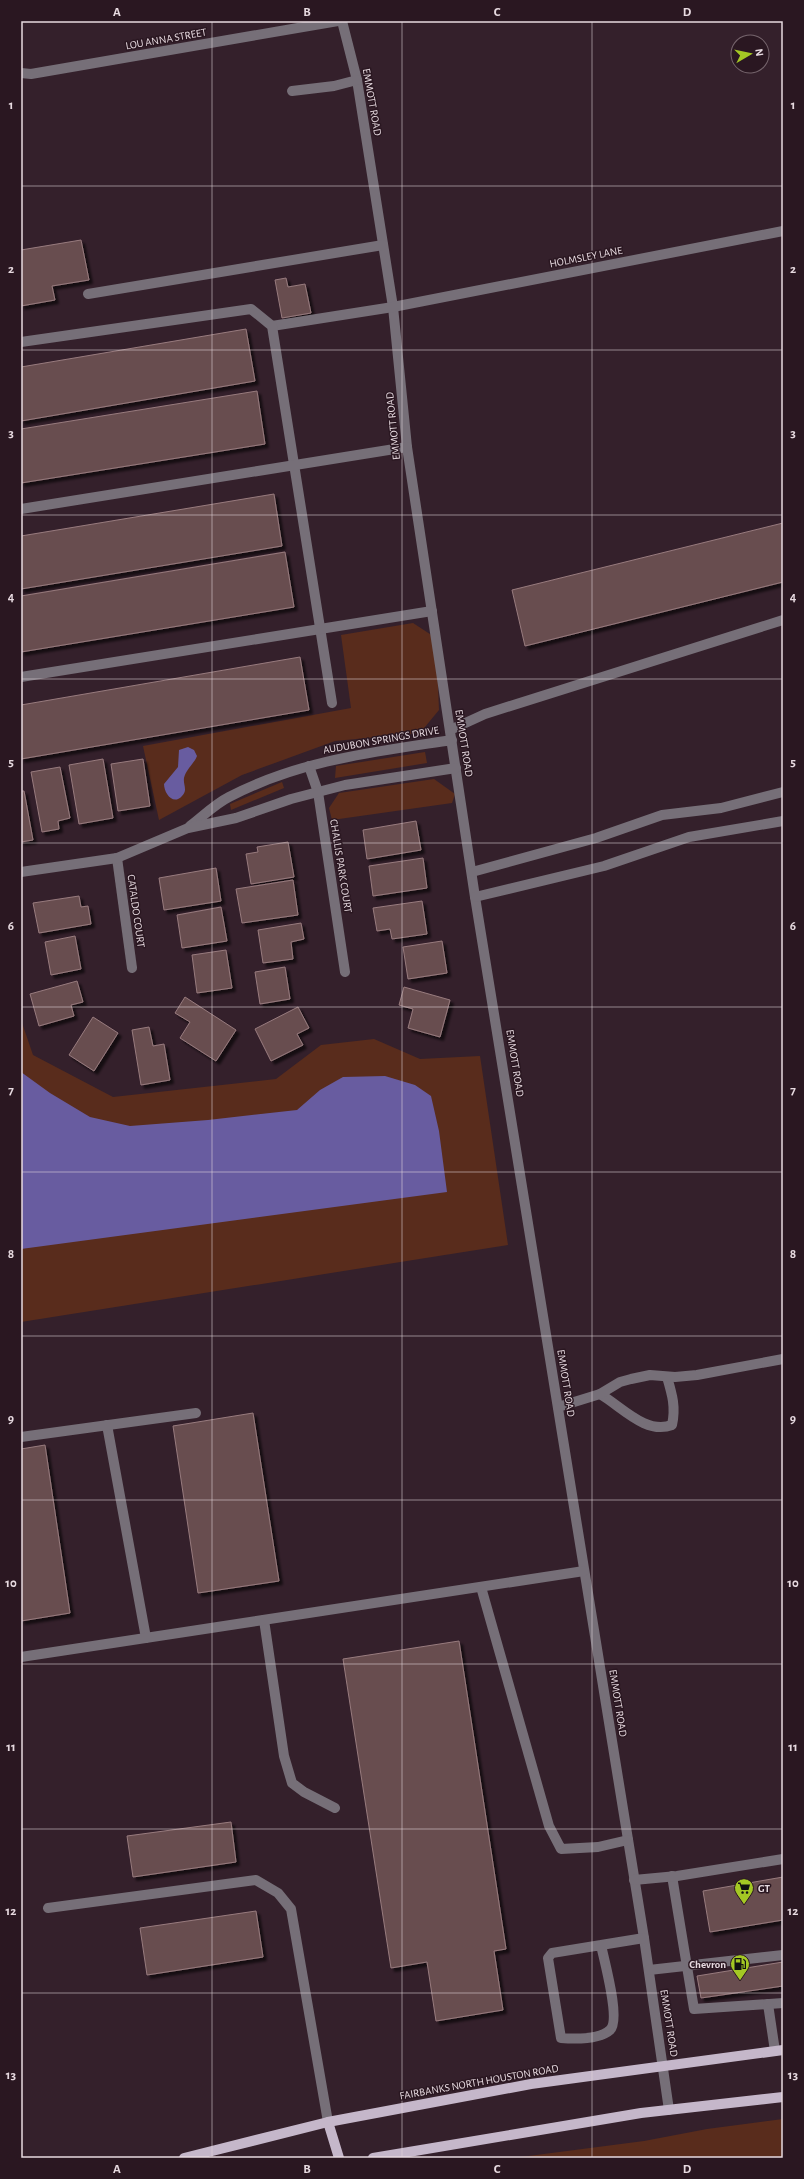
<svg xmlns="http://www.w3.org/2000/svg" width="804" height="2179" viewBox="0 0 804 2179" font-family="'Alegreya Sans',sans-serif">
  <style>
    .green { fill: #592c1c }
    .water { fill: #685ca0 }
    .building { fill: #684e50; stroke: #987b7e; filter: url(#shadow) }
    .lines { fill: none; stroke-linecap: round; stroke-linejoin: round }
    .minor { stroke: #766f78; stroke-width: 10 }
    .major { stroke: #c5b7ca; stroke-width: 10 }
    .grid { fill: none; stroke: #e7dae0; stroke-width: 1; stroke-opacity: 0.55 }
    .labels { text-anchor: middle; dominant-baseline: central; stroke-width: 3; stroke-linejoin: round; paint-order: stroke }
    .street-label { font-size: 11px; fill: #e7dae0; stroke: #2a1721 }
    .poi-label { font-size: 11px; font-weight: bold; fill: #e7dae0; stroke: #2a1721; text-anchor: start }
    .neatline { fill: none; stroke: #e7dae0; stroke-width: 1.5 }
    .grid-label { font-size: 13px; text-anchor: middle; font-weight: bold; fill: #e7dae0 }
  </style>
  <defs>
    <filter id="shadow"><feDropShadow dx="3.5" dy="3.5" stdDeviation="1" flood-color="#0009"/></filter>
  </defs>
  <rect width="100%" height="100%" fill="#34202b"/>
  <g class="green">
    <path d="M413,623l23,15 3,72 -19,23 -85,8 -93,34 -83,45 -16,-74 208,-38 -10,-73z"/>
    <path d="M425,752l2,11 -92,15 1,-12z"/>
    <path d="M434,779l21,15 -3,9 -120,17 -3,-12 10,-15z"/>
    <path d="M282,782l2,6 -53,22 -1,-6z"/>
    <path d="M21,1020l12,35 80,42 163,-18 45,-34 53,-6 46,20 60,-3 28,189 -487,77z"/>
    <path d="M783,2119v39h-270l131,-17 63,-12z"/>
  </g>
  <g class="water">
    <path d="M188,747l6,3 3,6c-3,8 -11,13 -13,22 -1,7 4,12 -2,18 -9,10 -18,-3 -18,-12l14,-17 1,-17z"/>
    <path d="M21,1072l29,21 40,24 40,9 78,-6 89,-10 23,-20 23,-13 42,-1 30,9 16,11 8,35 8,61 -426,57z"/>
  </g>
  <g class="building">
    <path d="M81,240l8,40 -37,6 3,14 -34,6v-56z"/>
    <path d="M286,278l2,9 17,-3 6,29 -29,5 -7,-38z"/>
    <path d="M246,329l9,52 -234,40v-54z"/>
    <path d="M257,391l8,53 -244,39v-54z"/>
    <path d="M274,494l8,52 -261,43v-53z"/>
    <path d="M783,523v59l-258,64 -13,-56z"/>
    <path d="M285,552l9,55 -273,45v-56z"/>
    <path d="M300,657l9,53 -288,49v-54z"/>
    <path d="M103,759l10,59 -34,6 -10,-59z"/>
    <path d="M143,759l7,47 -32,5 -7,-47z"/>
    <path d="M60,767l10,51 -12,3 1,8 -17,3 -11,-60z"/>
    <path d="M21,791h3l9,49 -12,2z"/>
    <path d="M416,821l5,29 -54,9 -4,-29z"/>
    <path d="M288,842l6,35 -43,7 -5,-30 12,-2 -1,-5z"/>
    <path d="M423,858l4,30 -54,8 -4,-30z"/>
    <path d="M216,868l5,33 -57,9 -5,-32z"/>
    <path d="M293,880l5,35 -56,8 -6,-34z"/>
    <path d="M79,896l2,11 7,-1 3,18 -52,9 -6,-30z"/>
    <path d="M422,901l5,33 -35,5 -2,-10 -13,2 -4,-23z"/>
    <path d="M221,907l6,34 -45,7 -5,-33z"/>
    <path d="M301,923l3,16 -13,3 2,17 -30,4 -5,-33z"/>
    <path d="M75,936l6,33 -30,6 -6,-33z"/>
    <path d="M442,941l5,32 -39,6 -5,-32z"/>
    <path d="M226,950l6,38 -35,5 -5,-38z"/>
    <path d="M285,967l5,32 -30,5 -5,-32z"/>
    <path d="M77,981l6,21 -12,3 3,11 -35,10 -9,-32z"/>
    <path d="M404,987l46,13 -10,37 -32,-9 5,-19 -14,-4z"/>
    <path d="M185,997l51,33 -20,31 -36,-23 10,-16 -15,-9z"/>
    <path d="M298,1007l11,21 -12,6 6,11 -32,16 -16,-32z"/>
    <path d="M93,1017l25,16 -24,38 -25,-16z"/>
    <path d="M149,1027l4,19 11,-2 6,36 -29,5 -9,-55z"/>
    <path d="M253,1413l26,168 -81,12 -25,-167z"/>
    <path d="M45,1445l25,168 -49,8v-172z"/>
    <path d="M459,1641l47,308 -12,2 9,59 -67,11 -9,-59 -36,6 -48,-309z"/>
    <path d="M231,1822l5,40 -103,15 -6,-41z"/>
    <path d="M783,1877v43l-73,12 -7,-41z"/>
    <path d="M256,1911l7,46 -116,18 -7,-47z"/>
    <path d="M783,1962v24l-82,12 -4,-22z"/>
  </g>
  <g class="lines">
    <g class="minor">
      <path d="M342,21l15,59 36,227 14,140 68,450 169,1041 25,172"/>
      <path d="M21,73l10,1 307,-53"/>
      <path d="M292,91l42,-5 23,-6"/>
      <path d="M88,294l295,-49"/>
      <path d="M272,326l121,-19 390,-76"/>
      <path d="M21,342l230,-33 21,17 60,377"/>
      <path d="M21,509l386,-62"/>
      <path d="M21,677l411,-66"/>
      <path d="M450,730l35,-16 298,-94"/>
      <path d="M309,766l9,26 27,180"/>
      <path d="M190,826c12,-9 25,-22 39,-29 71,-37 145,-45 223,-57"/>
      <path d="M117,858l15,110"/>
      <path d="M21,872l96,-14 71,-30 48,-10 55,-19 54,-14 111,-17"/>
      <path d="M472,872l124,-34 66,-23 59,-7 62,-16"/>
      <path d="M475,897l129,-31 85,-29 94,-16"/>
      <path d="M600,1394c22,13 46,41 72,31 4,-18 0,-31 -5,-48"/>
      <path d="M558,1407l42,-13 20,-12 11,-3 19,-4 25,2 22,-2 86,-16"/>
      <path d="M107,1425l39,213"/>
      <path d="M21,1437l175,-24"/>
      <path d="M481,1587l68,239 12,23 37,-2 30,-7"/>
      <path d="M264,1620l20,136 8,27 12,9 31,16"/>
      <path d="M21,1657l563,-86"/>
      <path d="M672,1876l22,133 89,-6"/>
      <path d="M634,1880l43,-4 106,-17"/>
      <path d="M48,1908l208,-28 22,13 13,16 37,213"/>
      <path d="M601,1945c3,15 20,75 9,85 -11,10 -35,9 -49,8l-13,-80 4,-5 92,-15"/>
      <path d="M649,1970l134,-15"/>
      <path d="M768,2004l7,47"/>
    </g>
    <g class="major">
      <path d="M328,2122l11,36"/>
      <path d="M184,2158l144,-36 203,-38 252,-34"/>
      <path d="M373,2158l268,-45 142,-16"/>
    </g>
  </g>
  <path class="grid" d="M212,21v2137M402,21v2137M592,21v2137M21,186h762M21,350h762M21,515h762M21,679h762M21,843h762M21,1007h762M21,1172h762M21,1336h762M21,1500h762M21,1664h762M21,1829h762M21,1993h762"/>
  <defs>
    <g id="supermarket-pin" transform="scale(1)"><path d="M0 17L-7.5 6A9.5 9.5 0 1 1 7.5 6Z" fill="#a4c824" stroke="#2a1721"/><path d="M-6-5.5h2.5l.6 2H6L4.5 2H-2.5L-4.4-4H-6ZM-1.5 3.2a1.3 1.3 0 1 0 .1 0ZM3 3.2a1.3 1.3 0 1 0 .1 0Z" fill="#111"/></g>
    <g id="fuel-pin" transform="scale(1)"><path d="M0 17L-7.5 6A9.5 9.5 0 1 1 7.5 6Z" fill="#a4c824" stroke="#2a1721"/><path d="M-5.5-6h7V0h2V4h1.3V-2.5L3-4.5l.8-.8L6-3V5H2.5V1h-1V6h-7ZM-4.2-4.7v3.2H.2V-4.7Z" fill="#111"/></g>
  </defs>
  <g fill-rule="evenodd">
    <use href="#supermarket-pin" x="744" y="1888"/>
    <use href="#fuel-pin" x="740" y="1964"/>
  </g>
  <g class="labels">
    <g class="street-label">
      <text transform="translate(166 39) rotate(-10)">LOU ANNA STREET</text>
      <text transform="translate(372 102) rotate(80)">EMMOTT ROAD</text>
      <text transform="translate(586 257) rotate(-11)">HOLMSLEY LANE</text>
      <text transform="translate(393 426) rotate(-96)">EMMOTT ROAD</text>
      <text transform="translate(381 740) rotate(-10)">AUDUBON SPRINGS DRIVE</text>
      <text transform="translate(464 743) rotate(81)">EMMOTT ROAD</text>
      <text transform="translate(341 866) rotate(81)">CHALLIS PARK COURT</text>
      <text transform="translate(136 911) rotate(82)">CATALDO COURT</text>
      <text transform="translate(515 1063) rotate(81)">EMMOTT ROAD</text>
      <text transform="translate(566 1383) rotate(81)">EMMOTT ROAD</text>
      <text transform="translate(618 1703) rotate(81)">EMMOTT ROAD</text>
      <text transform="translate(669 2023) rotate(81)">EMMOTT ROAD</text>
      <text transform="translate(479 2082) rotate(-10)">FAIRBANKS NORTH HOUSTON ROAD</text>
    </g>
    <g class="poi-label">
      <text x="758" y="1888">GT</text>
      <text x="726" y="1964" text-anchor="end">Chevron</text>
    </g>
  </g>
  <rect width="804" height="2179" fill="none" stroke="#2a1721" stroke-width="44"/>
  <g transform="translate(750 54) rotate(81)"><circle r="19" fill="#2a1721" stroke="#76656d"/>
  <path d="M0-3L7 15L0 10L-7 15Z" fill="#a4c824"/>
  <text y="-6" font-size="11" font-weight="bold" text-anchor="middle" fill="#e7dae0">N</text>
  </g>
  <rect x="22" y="22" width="760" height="2135" class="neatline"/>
  <g class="grid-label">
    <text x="117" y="16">A</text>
    <text x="307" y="16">B</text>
    <text x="497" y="16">C</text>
    <text x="687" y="16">D</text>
    <text x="11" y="109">1</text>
    <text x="793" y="109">1</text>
    <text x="11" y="273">2</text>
    <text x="793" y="273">2</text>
    <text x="11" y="437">3</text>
    <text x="793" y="437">3</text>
    <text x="11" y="601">4</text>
    <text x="793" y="601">4</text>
    <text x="11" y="766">5</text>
    <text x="793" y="766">5</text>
    <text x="11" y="930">6</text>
    <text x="793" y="930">6</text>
    <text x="11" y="1094">7</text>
    <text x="793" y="1094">7</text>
    <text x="11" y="1258">8</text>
    <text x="793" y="1258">8</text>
    <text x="11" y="1423">9</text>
    <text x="793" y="1423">9</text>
    <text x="11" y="1587">10</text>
    <text x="793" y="1587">10</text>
    <text x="11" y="1751">11</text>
    <text x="793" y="1751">11</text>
    <text x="11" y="1915">12</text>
    <text x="793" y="1915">12</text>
    <text x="11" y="2079">13</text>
    <text x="793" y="2079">13</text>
    <text x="117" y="2173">A</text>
    <text x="307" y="2173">B</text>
    <text x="497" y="2173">C</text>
    <text x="687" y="2173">D</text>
  </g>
</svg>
